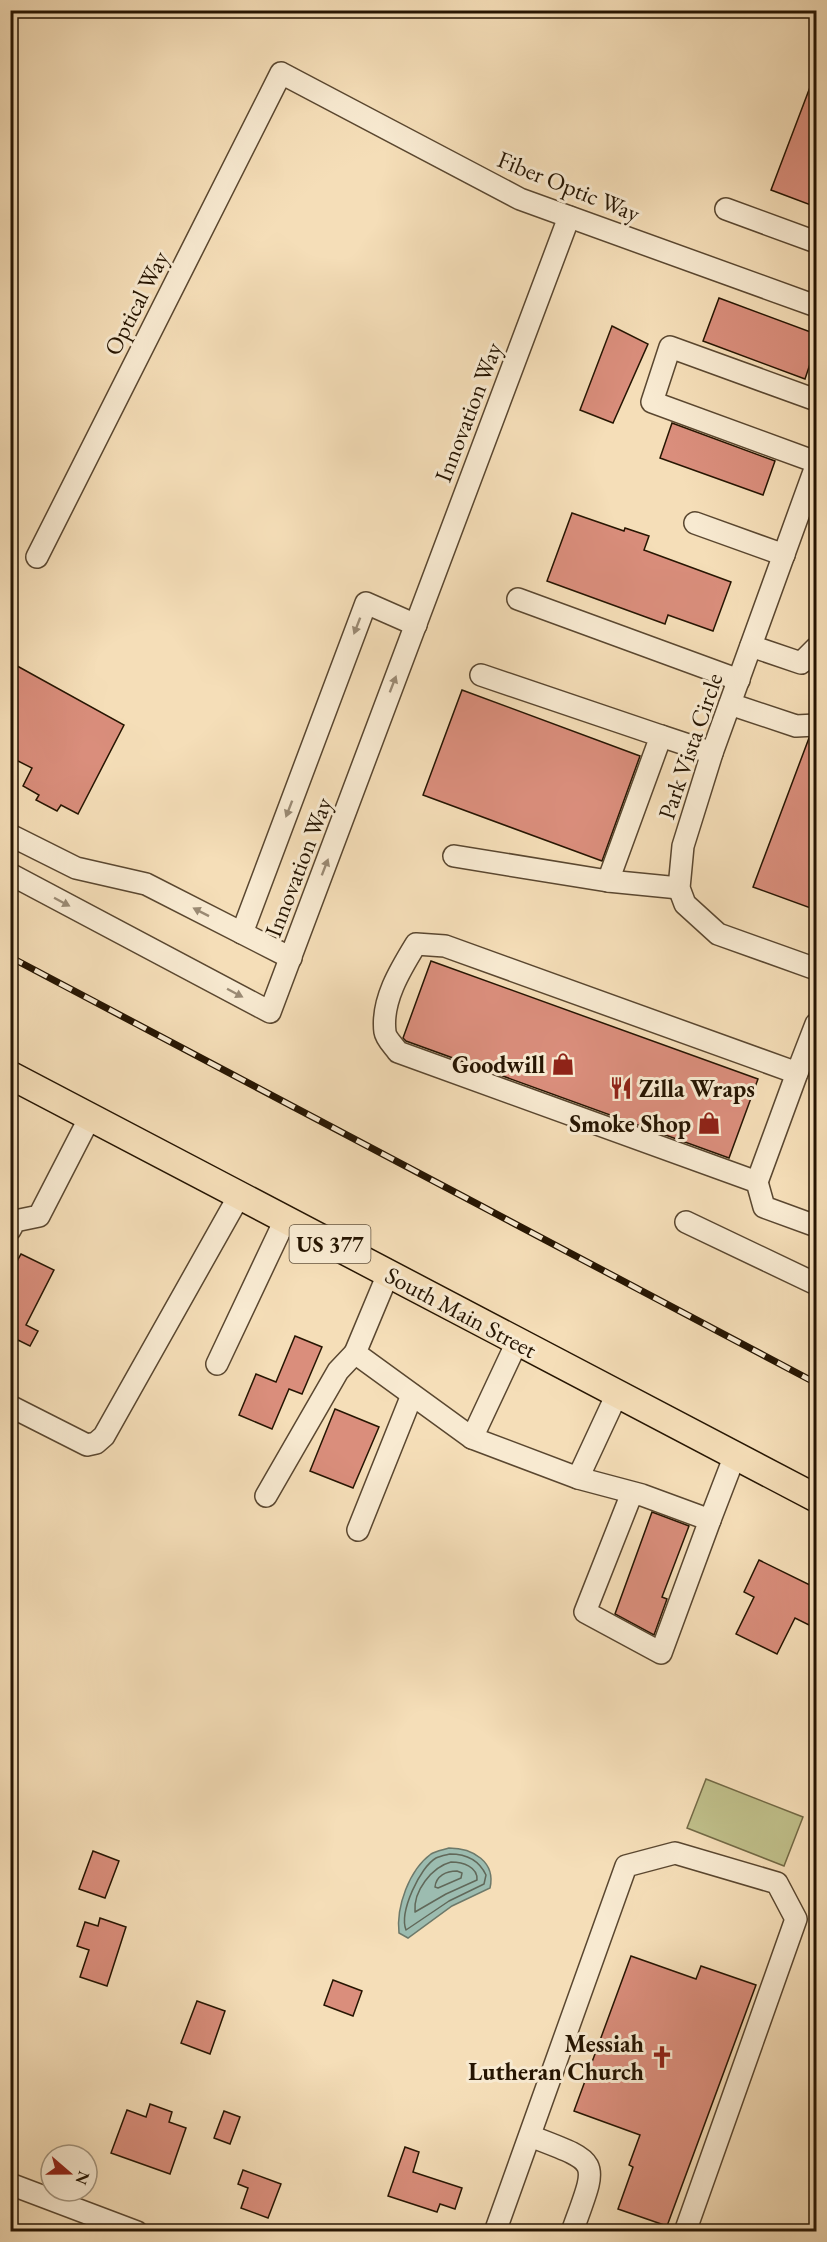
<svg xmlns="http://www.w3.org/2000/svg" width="827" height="2242" viewBox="0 0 827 2242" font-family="'EB Garamond',serif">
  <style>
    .green { fill: #c0c08b; stroke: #736a46; stroke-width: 1.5 }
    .water { fill: #9cbcb0; stroke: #6d796a; stroke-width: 1.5 }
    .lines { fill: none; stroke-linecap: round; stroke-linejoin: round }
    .shore { stroke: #616859; stroke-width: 1.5 }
    .building { fill: #da8e7c; stroke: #261502; stroke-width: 1.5 }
    .minor-casing { stroke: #5a4730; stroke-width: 24 }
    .major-casing { stroke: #261502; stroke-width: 30 }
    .minor { stroke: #f8ead1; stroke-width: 21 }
    .major { stroke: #f5deb8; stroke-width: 27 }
    .rail-casing { stroke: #261502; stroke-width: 7 }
    .rail { stroke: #f8ead1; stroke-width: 4.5; stroke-dasharray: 14; stroke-linecap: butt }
    .oneway { fill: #9a8a74 }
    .labels { text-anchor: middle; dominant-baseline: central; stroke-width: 6; stroke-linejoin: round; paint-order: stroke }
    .shield { fill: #f8ead1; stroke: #655540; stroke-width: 1.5 }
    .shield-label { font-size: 22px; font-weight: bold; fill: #261502 }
    .street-label { font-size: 24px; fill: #261502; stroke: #f8ead1 }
    .poi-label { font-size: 24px; font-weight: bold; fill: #261502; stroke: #f8ead1; text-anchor: end }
  </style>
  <rect width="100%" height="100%" fill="#f5deb8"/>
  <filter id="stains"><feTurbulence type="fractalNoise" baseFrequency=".00333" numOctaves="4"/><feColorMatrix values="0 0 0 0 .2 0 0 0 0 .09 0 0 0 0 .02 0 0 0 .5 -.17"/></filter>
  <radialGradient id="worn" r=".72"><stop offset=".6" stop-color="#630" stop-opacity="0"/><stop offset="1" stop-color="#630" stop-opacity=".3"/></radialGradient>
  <path class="green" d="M706,1779l97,38 -19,49 -97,-38z"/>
  <path class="water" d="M449,1848c24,0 47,14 41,40l-38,18 -44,32 -9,-5c-3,-26 10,-63 32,-79 5,-3 12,-4 18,-6z"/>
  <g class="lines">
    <g class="shore">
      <path d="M450,1854c16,0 29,6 36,21l-2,9 -35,17 -43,29c-7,-18 14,-63 30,-72 4,-2 10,-3 14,-4z"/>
      <path d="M451,1862c12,0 27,5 26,18l-31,14 -31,18c-2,-21 17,-45 36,-50z"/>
      <path d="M457,1871l5,2 -1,5 -23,10 -3,-1c1,-11 11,-16 22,-16z"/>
    </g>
  </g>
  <g class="building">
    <path d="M815,74h1v133l-45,-17z"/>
    <path d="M719,298l97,36v12l-11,33 -102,-38z"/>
    <path d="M612,326l36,18 -35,79 -33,-13z"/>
    <path d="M672,423l103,38 -12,34 -103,-37z"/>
    <path d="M572,513l52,18 1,-3 24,8 -5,14 87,32 -18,49 -45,-16 -3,9 -118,-43z"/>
    <path d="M10,662l114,63 -46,89 -17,-9 -4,6 -21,-11 3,-5 -16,-9 9,-18 -22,-11z"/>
    <path d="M462,690l178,66 -38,105 -179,-66z"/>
    <path d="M809,738h7v172l-63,-23z"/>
    <path d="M431,961l327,118 -29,79 -323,-117 -3,-3z"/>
    <path d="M21,1254l33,16 -28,55 12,6 -8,15 -12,-6 -8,15v-81z"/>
    <path d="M295,1336l27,11 -20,47 -13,-5 -17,40 -33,-14 17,-41 20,8z"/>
    <path d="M335,1409l44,18 -26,61 -43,-17z"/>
    <path d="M652,1512l37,14 -27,71 5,2 -13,36 -39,-21z"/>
    <path d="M759,1560l57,28v22l-7,15 -14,-7 -18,36 -41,-20 18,-37 -10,-5z"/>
    <path d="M93,1851l26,10 -14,37 -26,-9z"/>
    <path d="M100,1918l26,9 -19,59 -27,-9 9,-27 -12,-4 8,-24 13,4z"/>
    <path d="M631,1956l65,23 5,-13 55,19 -89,241 -49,-17 15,-42 -4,-2 11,-30 -66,-24z"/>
    <path d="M333,1980l29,11 -9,25 -29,-11z"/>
    <path d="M197,2001l28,10 -15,43 -29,-11z"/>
    <path d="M150,2104l22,8 -3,10 17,6 -16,46 -59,-21 16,-43 19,7z"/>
    <path d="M224,2111l16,6 -10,27 -16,-6z"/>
    <path d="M405,2147l14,5 -6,20 49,16 -7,21 -15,-5 -3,8 -49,-16z"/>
    <path d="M243,2170l38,14 -13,34 -27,-10 7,-20 -10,-4z"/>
  </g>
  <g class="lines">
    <g class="minor-casing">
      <g id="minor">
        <path d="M726,209l90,33"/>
        <path d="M816,400l-146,-53 -18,55 164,60"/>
        <path d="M816,466l-104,287 -29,93 -4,42 6,16 33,30 98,35"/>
        <path d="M695,523l89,32"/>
        <path d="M37,557l244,-484 239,126 296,107"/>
        <path d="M518,599l221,81"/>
        <path d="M751,646l50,17 15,-15"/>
        <path d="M481,675l180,61 -53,145"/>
        <path d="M730,704l66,22 20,-1"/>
        <path d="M661,736l51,17"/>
        <path d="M10,835l66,33 70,16 145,74"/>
        <path d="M454,856l154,25 71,7"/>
        <path d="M10,874l260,138 299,-795"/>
        <path d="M242,933l124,-330 50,22"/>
        <path d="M816,1024l-19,49 -352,-127 -29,-2c-16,26 -35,57 -31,88 1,7 9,14 13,20l359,130 7,25 52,19"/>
        <path d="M757,1182l40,-109"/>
        <path d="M686,1222l130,62"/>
        <path d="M10,1230l5,-9 24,-5 51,-99"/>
        <path d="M388,1274l-33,79 117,85 45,-96"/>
        <path d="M217,1364l68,-144"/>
        <path d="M10,1406l77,39 9,-2 8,-7 135,-240"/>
        <path d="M472,1438l106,40 39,-84"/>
        <path d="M578,1478l64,17 68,25 -49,133 -76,-41 47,-119"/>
        <path d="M266,1496l72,-125 17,-18"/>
        <path d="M710,1520l25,-65"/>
        <path d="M358,1530l54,-135"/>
        <path d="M530,2136c73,28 68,23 42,96"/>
        <path d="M10,2184l127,48"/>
        <path d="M495,2232l131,-366 49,-13 102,30 19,36 -111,313"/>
      </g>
    </g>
    <g class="major-casing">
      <path id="major" d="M10,1075l806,423"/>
    </g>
    <use href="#minor" class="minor"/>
    <use href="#major" class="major"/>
    <g class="rail-casing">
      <path id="rail" d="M10,957l806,426"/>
    </g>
    <use href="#rail" class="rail"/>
  </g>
  <defs><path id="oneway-solid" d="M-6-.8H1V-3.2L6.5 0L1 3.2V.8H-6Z" transform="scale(1.5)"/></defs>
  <g class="oneway">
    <use href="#oneway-solid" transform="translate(357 626) rotate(111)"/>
    <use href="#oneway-solid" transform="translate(393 684) rotate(-69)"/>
    <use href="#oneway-solid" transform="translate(289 809) rotate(111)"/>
    <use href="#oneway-solid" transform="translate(325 867) rotate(-69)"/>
    <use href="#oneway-solid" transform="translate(62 902) rotate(28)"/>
    <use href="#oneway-solid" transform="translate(201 912) rotate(-153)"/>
    <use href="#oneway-solid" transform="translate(235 993) rotate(28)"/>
  </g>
  <defs>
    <g id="shop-bare" transform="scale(1.8)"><path d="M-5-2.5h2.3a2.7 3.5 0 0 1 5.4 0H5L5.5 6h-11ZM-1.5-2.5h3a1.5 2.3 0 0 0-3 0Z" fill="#8f2418" stroke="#f8ead1" stroke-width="2.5" paint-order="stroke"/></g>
    <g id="restaurant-bare" transform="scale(1.8)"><path d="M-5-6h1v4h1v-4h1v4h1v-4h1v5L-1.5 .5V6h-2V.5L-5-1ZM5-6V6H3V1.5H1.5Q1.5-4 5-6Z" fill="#8f2418" stroke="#f8ead1" stroke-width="2.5" paint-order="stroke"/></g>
    <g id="church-bare" transform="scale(1.8)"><path d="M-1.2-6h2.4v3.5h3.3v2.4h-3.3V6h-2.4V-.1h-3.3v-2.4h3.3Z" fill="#8f2418" stroke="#f8ead1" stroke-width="2.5" paint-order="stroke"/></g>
  </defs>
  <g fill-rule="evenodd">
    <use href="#shop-bare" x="563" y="1064"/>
    <use href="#restaurant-bare" x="621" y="1088"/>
    <use href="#shop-bare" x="709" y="1123"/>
    <use href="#church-bare" x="662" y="2057"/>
  </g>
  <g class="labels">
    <rect class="shield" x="289.5" y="1225" width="81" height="38" rx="4.5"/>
    <g class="shield-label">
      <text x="330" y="1244">US 377</text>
    </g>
    <g class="street-label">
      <text transform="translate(569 186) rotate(22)">Fiber Optic Way</text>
      <text transform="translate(136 303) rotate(-63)">Optical Way</text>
      <text transform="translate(468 412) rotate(-69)">Innovation Way</text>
      <text transform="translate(690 746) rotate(-71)">Park Vista Circle</text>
      <text transform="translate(298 867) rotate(-69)">Innovation Way</text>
      <text transform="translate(461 1312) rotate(28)">South Main Street</text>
    </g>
    <g class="poi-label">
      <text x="545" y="1064">Goodwill</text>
      <text x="639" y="1088" text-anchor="start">Zilla Wraps</text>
      <text x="691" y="1123">Smoke Shop</text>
      <text x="644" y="2043">Messiah<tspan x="644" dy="28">Lutheran Church</tspan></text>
    </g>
  </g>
  <rect width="827" height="2242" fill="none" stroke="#f5deb8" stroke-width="36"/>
  <rect x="12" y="12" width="803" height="2218" fill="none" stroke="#261502" stroke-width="3"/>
  <rect x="18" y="18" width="791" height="2206" fill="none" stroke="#261502" stroke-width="1.5"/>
  <g transform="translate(69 2173) rotate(110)"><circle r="28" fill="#f8ead1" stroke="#a4957e" stroke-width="1.5"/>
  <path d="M0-4.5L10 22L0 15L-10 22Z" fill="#8f2418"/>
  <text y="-9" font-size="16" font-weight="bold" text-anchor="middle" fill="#261502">N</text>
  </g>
  <rect width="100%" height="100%" filter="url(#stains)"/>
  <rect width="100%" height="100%" fill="url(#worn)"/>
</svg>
